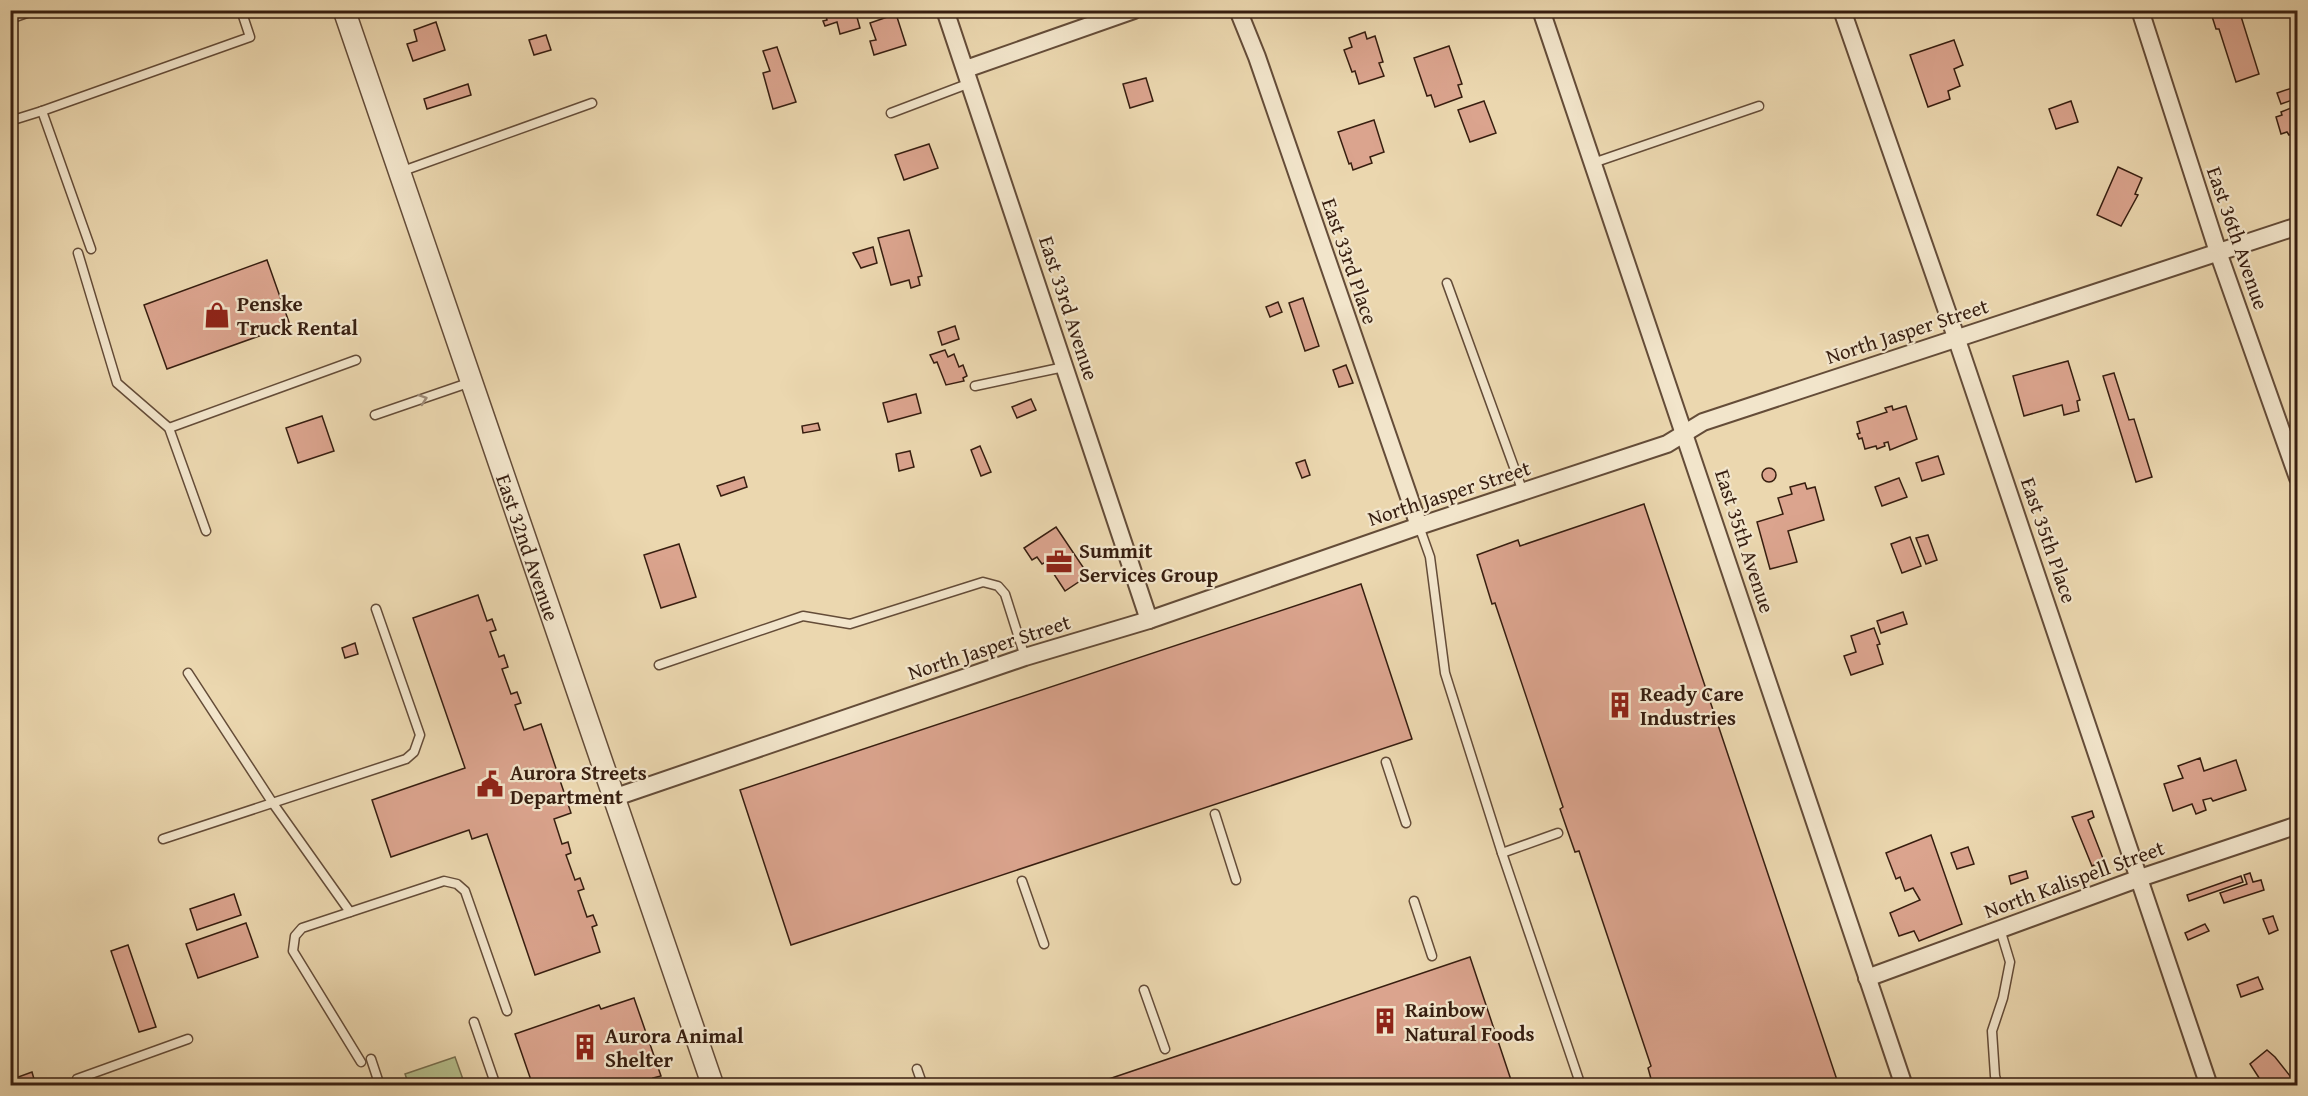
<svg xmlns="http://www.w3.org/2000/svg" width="2308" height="1096" viewBox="0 0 2308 1096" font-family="'Gentium Book Plus',serif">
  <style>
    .green { fill: #b5bf8c; stroke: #766e4e; stroke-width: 1.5 }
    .building { fill: #dba48e; stroke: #371e10; stroke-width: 1.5 }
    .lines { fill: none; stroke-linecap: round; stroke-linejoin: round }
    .service-casing { stroke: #644c38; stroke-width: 11 }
    .minor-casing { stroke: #644c38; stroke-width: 20 }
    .tertiary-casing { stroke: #644c38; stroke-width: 24 }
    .service { stroke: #f2e5cb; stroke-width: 8 }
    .minor { stroke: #f2e5cb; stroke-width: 16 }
    .tertiary { stroke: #f2e5cb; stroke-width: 21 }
    .oneway { stroke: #9e8b77 }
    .labels { text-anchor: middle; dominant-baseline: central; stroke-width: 4.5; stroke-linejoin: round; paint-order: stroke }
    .street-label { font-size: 21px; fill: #371e10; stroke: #f2e5cb }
    .poi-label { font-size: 21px; font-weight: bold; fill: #371e10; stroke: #f2e5cb; text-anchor: start }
  </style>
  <rect width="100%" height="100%" fill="#ebd7af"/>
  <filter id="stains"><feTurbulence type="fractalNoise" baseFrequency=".00333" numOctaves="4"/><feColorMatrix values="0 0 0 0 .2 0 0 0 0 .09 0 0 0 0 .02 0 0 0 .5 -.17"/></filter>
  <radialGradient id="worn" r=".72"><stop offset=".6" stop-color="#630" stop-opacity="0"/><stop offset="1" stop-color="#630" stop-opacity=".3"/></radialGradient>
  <path class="green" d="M455,1057l10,28h-56l-4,-11z"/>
  <g class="building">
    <path d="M839,10h16l5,18 -20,6 -3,-12 -12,4 -2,-5 4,-1 -1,-4z"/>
    <path d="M2210,10h29l20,64 -23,8 -17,-53h-3z"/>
    <path d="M896,14l10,31 -32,10 -4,-14 6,-1 -6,-17z"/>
    <path d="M436,22l9,28 -32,11 -6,-17 10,-3 -3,-11z"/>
    <path d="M1365,32l2,7 8,-3 8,26 -4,1 5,13 -25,8 -4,-13 -3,1 -8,-22 8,-3 -3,-9z"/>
    <path d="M546,35l5,15 -17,5 -5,-15z"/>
    <path d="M1954,40l9,25 -9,4 6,17 -12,5 2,8 -22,8 -18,-52z"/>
    <path d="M1449,46l13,38 -4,1 4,12 -27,10 -4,-12 -4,1 -13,-38z"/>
    <path d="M777,47l19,55 -23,7 -10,-36 7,-2 -7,-20z"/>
    <path d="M1146,78l7,23 -23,7 -7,-24z"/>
    <path d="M468,84l3,11 -44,14 -3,-10z"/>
    <path d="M2298,86v12l-17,6 -4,-11z"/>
    <path d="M1484,101l12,32 -26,9 -12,-32z"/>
    <path d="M2071,101l7,21 -22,7 -7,-20z"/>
    <path d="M2291,108l7,24 -9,3 -2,-3 -6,2 -5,-17 6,-2 -1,-3z"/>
    <path d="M1374,120l10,32 -14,5 2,6 -19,7 -2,-7 -2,1 -11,-32z"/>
    <path d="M929,144l9,24 -34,12 -9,-25z"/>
    <path d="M2118,167l24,11 -7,16 3,1 -17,31 -24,-11z"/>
    <path d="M909,230l13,46 -4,1 2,8 -9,3 -2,-8 -18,5 -13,-47z"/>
    <path d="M873,247l4,16 -16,5 -8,-15z"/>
    <path d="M267,260l23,65 -123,44 -23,-64z"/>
    <path d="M1303,298l16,48 -14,5 -16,-48z"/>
    <path d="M1278,302l4,10 -12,5 -4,-10z"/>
    <path d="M955,326l4,13 -17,6 -4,-13z"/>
    <path d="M945,350l3,7 6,-3 5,13 4,-2 4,11 -4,2 1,3 -18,4 -9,-23 -3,1 -4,-8z"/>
    <path d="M2068,361l12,39 -3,1 2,10 -15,4 -2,-10 -38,11 -11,-40z"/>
    <path d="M1346,365l7,18 -14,4 -6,-17z"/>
    <path d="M2114,373l15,47 5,-1 18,58 -16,5 -33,-106z"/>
    <path d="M916,394l5,19 -33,9 -5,-19z"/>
    <path d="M1031,399l5,11 -19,8 -5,-11z"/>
    <path d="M1892,406l1,4 13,-4 11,33 -27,11 -2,-8 -4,1 1,3 -8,3 -1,-3 -11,3 -3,-11 -3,1 -2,-5 3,-1 -3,-11 30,-10 -2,-4z"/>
    <path d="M322,416l12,35 -36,12 -12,-35z"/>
    <path d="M818,423l2,7 -17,3 -1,-7z"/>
    <path d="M980,446l11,26 -10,4 -10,-26z"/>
    <path d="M910,451l4,16 -15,4 -3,-17z"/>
    <path d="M1938,456l6,18 -22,7 -6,-18z"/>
    <path d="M1305,460l5,15 -8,3 -6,-15z"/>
    <circle cx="1769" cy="475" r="7"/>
    <path d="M744,477l3,10 -26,9 -4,-10z"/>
    <path d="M1899,478l8,19 -25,9 -7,-19z"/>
    <path d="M1805,483l2,6 8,-2 9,33 -36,11 9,31 -27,7 -13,-47 26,-8 -5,-16 14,-4 -2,-7z"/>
    <path d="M1644,504l195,582h-186l-5,-18 3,-2 -72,-215 -4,1 -15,-43 3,-2 -68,-204 -3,1 -15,-49 41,-15 2,6z"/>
    <path d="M1056,527l29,43 -3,1 4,6 -21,14 -19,-29 -4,2 -5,-7 -5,3 -8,-12z"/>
    <path d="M1928,535l9,25 -11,4 -10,-26z"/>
    <path d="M1910,537l11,29 -19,7 -11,-29z"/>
    <path d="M679,544l17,53 -35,11 -17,-53z"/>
    <path d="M1361,584l51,155 -621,206 -51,-155z"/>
    <path d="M478,595l9,26 5,-2 4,11 -6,2 9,25 5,-2 4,12 -6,2 9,25 6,-2 4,11 -6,2 9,25 17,-6 30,89 -17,6 8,25 6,-2 3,11 -5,2 9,25 5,-2 4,11 -6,2 9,26 6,-2 4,10 -5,2 8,25 -65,23 -48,-141 -15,5 -3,-9 -78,27 -19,-57 93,-32 -52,-150z"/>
    <path d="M1903,612l4,12 -26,9 -4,-12z"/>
    <path d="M1874,628l6,16 -3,1 6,19 -32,11 -7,-19 12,-4 -5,-16z"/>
    <path d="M355,643l3,11 -13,4 -3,-10z"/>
    <path d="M2200,758l4,13 32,-11 10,30 -33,11 -2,-3 -8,2 3,10 -10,4 -4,-10 -19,7 -9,-27 19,-6 -5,-12z"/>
    <path d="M2092,811l2,6 -6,3 16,41 -12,5 -20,-49z"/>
    <path d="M1931,835l31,89 -43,17 -5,-10 -15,5 -9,-23 30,-13 -7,-12 -8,3 -5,-14 -4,2 -10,-26z"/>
    <path d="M1968,847l6,17 -17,5 -6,-16z"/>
    <path d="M2026,871l2,7 -17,6 -2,-8z"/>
    <path d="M2250,873l3,9 8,-2 3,10 -40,13 -4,-10 27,-9 -3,-9z"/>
    <path d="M2241,876l2,6 -54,19 -2,-6z"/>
    <path d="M234,894l7,21 -44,15 -7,-21z"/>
    <path d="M2273,916l5,14 -9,4 -6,-15z"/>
    <path d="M246,923l12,34 -60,21 -12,-34z"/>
    <path d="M2205,924l4,7 -21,9 -3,-7z"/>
    <path d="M128,945l28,82 -17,5 -28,-81z"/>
    <path d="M1470,957l43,129h-425z"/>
    <path d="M2258,977l5,12 -22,8 -4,-12z"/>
    <path d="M634,998l27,78 -8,2 3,8h-123l-18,-52 84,-29 2,4z"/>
    <path d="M2267,1050l8,7 23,29h-37l2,-2 -13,-20z"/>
    <path d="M32,1072l4,14h-26v-6z"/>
  </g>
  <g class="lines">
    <g class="service-casing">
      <g id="service">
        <path d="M10,19l25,-9"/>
        <path d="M891,113l79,-30"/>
        <path d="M10,121l32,-10"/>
        <path d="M1593,163l166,-57"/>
        <path d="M400,172l192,-69"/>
        <path d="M91,249l-49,-138 208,-74 -9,-27"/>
        <path d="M78,253l39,130 52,45 37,103"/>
        <path d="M1447,283l76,209"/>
        <path d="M975,386l89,-19"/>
        <path d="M375,415l96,-33"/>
        <path d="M169,428l187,-68"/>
        <path d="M1419,526l11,31 15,116 57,180 79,233"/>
        <path d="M659,665l144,-49 47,8 133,-42 15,4 7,8 20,63"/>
        <path d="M188,673l84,129 78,110"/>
        <path d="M1386,762l20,61"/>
        <path d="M1215,814l21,66"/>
        <path d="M163,839l243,-80 8,-7 6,-17 -44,-126"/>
        <path d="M1502,853l56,-20"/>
        <path d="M1022,881l22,63"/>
        <path d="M1414,901l18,55"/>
        <path d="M1144,990l21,59"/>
        <path d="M474,1022l22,64"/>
        <path d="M371,1059l9,27"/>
        <path d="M361,1062l-68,-111 2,-15 7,-8 142,-47 13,3 8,7 42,120"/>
        <path d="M917,1069l6,17"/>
        <path d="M77,1079l111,-40"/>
        <path d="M1998,1086l-3,-10 -3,-45 11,-33 7,-36 -10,-33"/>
      </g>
    </g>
    <g class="minor-casing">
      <g id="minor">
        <path d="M945,10l204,610"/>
        <path d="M1238,10l19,47 162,469"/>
        <path d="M1541,10l363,1076"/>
        <path d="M1842,10l114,327 253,749"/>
        <path d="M2140,10l78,242 80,226"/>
        <path d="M966,69l168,-59"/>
        <path d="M613,798l412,-141 124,-37 270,-94 248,-82 36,-22 595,-196"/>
        <path d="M1867,978l273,-100 158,-53"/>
      </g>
    </g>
    <g class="tertiary-casing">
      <g id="tertiary">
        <path id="s1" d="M344,10l369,1076"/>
      </g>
    </g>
    <use href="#service" class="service"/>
    <use href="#minor" class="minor"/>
    <use href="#tertiary" class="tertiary"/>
  </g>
  <defs><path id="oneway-chevron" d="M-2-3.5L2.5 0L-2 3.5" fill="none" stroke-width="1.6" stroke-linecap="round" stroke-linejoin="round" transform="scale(1.5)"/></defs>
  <use class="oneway" href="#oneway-chevron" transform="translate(423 399) rotate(-19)"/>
  <defs>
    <g id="shop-bare" transform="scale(2.07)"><path d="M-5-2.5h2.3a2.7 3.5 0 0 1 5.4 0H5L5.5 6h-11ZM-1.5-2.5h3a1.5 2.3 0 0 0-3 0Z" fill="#8f2418" stroke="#f2e5cb" stroke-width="2.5" paint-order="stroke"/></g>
    <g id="office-bare" transform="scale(2.07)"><path d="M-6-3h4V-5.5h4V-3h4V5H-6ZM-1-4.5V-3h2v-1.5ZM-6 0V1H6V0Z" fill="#8f2418" stroke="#f2e5cb" stroke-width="2.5" paint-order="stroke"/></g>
    <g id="building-bare" transform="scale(2.07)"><path d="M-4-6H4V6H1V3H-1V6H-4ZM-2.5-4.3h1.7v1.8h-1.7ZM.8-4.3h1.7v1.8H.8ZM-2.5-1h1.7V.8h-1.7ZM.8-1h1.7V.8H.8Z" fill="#8f2418" stroke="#f2e5cb" stroke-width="2.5" paint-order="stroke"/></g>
    <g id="civic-bare" transform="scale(2.07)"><path d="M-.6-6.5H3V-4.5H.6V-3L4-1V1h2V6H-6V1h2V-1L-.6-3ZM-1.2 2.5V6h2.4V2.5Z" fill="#8f2418" stroke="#f2e5cb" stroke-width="2.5" paint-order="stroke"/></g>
  </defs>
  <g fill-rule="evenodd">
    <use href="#shop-bare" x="217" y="315"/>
    <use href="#office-bare" x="1059" y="562"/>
    <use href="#building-bare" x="1620" y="705"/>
    <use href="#civic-bare" x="490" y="784"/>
    <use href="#building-bare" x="1385" y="1021"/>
    <use href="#building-bare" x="585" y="1047"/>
  </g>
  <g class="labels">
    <g class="street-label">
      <text transform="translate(2238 238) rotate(71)">East 36th Avenue</text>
      <text transform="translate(1350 261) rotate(71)">East 33rd Place</text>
      <text transform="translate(1069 308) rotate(72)">East 33rd Avenue</text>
      <text transform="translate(1907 331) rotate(-18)">North Jasper Street</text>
      <text transform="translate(1449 493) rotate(-18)">North Jasper Street</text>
      <text transform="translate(2049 540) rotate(71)">East 35th Place</text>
      <text transform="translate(1745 541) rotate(72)">East 35th Avenue</text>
      <text stroke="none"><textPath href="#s1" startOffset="568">East 32nd Avenue</textPath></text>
      <text transform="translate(989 647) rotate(-18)">North Jasper Street</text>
      <text transform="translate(2074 879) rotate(-20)">North Kalispell Street</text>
    </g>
    <g class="poi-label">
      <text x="237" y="303">Penske<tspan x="237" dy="24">Truck Rental</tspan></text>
      <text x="1079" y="550">Summit<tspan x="1079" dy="24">Services Group</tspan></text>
      <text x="1640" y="693">Ready Care<tspan x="1640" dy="24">Industries</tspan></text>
      <text x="510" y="772">Aurora Streets<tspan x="510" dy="24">Department</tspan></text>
      <text x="1405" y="1009">Rainbow<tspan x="1405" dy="24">Natural Foods</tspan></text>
      <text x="605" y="1035">Aurora Animal<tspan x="605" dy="24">Shelter</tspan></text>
    </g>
  </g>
  <rect width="2308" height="1096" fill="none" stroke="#ebd7af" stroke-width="36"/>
  <rect x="12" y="12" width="2284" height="1072" fill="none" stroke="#371e10" stroke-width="3"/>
  <rect x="18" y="18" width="2272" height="1060" fill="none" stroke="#371e10" stroke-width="1.5"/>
  <rect width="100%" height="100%" filter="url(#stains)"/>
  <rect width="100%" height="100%" fill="url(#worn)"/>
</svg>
